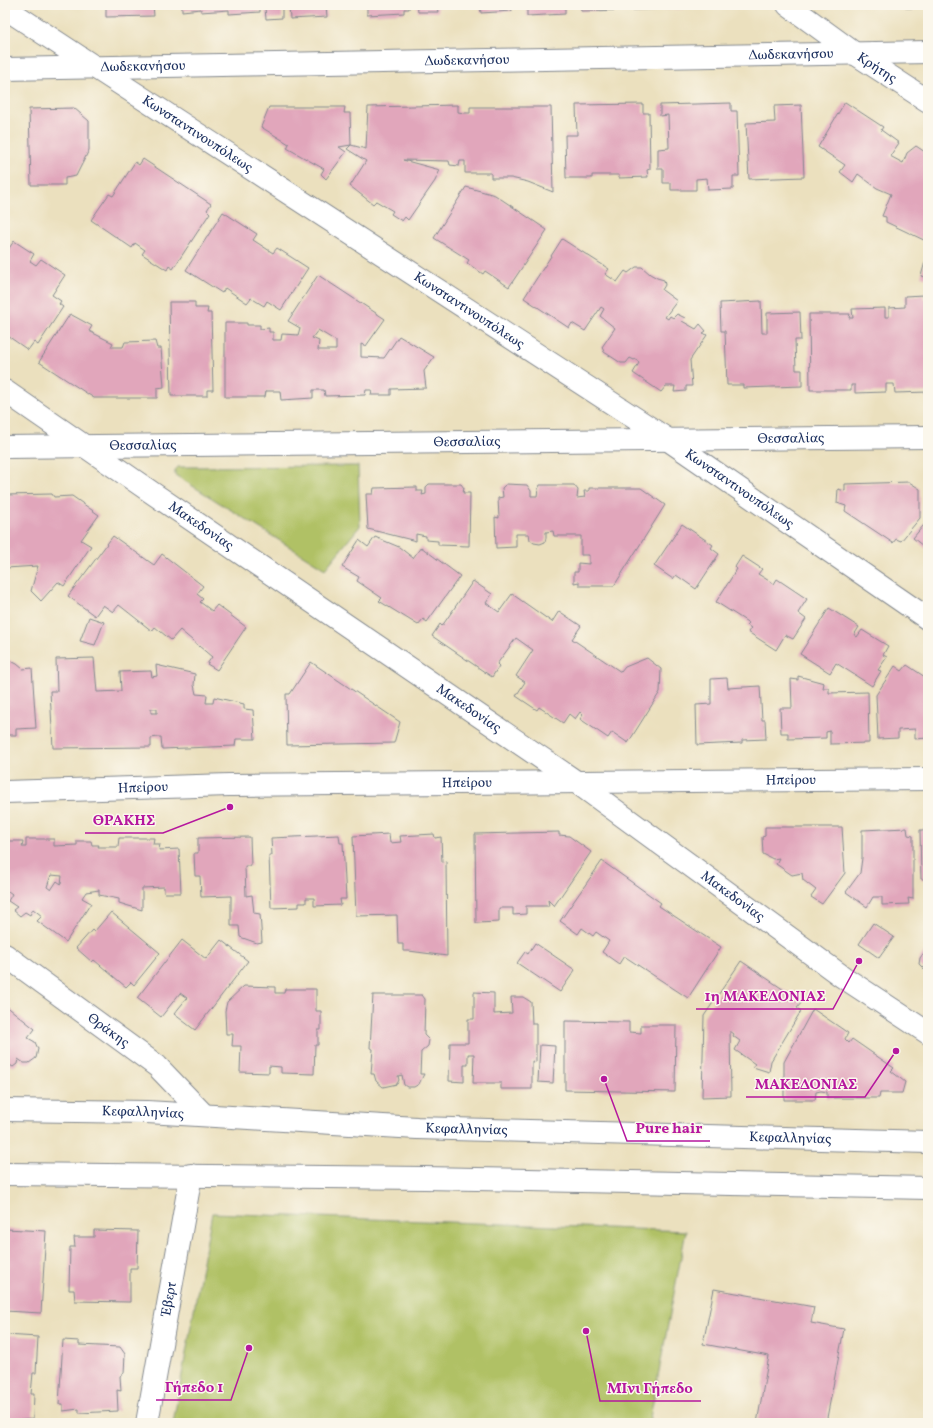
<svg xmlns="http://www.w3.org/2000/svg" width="933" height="1428" viewBox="0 0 933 1428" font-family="Vollkorn,serif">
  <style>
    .green { fill: #b0c165; stroke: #667862 }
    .building { fill: #e1a6bb; fill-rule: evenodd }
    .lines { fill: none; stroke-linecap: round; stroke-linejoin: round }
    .minor-casing { stroke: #83888e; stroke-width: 24 }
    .path { stroke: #83888e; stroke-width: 2.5; stroke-dasharray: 1 3; stroke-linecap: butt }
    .minor { stroke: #fff; stroke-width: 22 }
    .labels { text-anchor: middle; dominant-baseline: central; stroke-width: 3; stroke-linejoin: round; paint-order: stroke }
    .street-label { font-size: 14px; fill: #1b2f5e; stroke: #fbf7ec }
    .leader { fill: none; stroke: #b5179e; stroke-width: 1.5 }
    .callout-dot { fill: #b5179e; stroke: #fbf7ec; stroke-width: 1.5 }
    .callout-label { font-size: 15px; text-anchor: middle; font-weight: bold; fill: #b5179e; stroke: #fbf7ec; stroke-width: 3; stroke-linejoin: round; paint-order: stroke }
  </style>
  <rect width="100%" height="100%" fill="#fbf7ec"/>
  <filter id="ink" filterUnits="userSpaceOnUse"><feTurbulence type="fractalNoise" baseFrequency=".025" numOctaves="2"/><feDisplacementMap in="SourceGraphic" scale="8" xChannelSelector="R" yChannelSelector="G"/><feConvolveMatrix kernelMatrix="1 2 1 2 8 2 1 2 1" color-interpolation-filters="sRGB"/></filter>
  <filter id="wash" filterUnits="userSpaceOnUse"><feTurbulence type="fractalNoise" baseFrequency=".012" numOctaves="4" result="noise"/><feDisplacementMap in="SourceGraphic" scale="16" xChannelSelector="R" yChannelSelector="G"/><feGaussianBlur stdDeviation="0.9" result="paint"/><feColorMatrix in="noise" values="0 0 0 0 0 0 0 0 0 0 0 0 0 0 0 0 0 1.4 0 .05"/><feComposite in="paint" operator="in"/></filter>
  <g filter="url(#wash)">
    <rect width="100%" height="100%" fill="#ebe0be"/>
    <g class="green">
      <path d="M358,466l2,60 -35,43 -150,-94v-5l3,-3z"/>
      <path d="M212,1213l474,18 -37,192h-476z"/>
    </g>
    <g id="blocks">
      <g class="building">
        <path d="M106,5h47l1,11 -48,1z"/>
        <path d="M182,5h103v1h-3v12l-16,1 -1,-11h-5v4l-31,2v-4l-28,2v-3l-19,2z"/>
        <path d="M289,5h37l1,12 -37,2z"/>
        <path d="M367,5h42v4h-5v4l-37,2z"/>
        <path d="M417,5h44v2h-24l1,5h-20z"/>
        <path d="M480,5h42v1l-11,1 1,4 -31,2z"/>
        <path d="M527,5h45v1l-7,1v7l-38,2z"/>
        <path d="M580,5h104v4l-103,2z"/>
        <rect x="906" y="5" width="22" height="3"/>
        <path d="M845,102l38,25 -2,3 18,13 -9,13 13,7 4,-10 9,-7 12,8v88l-42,-20v-5l-4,-1 9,-22 -14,-6 -19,-14 -5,8 -13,-10 5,-7 -27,-18z"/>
        <path d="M731,103v8h6l2,65h-6v13l-25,1 -1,-12 -11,1v11h-25v-7h-8v-14h-5v-20l11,-1 -1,-33 -8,1v-11z"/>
        <path d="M643,104v9h6l1,56 -3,1 1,7 -29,1v-3h-27v3h-26l-1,-43h12l-1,-30z"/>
        <path d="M458,105v7l6,1h6v-6h81l2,85 -25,-10 -17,-4h-20v-5h-26v-12h-5l-1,5 -9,-1 -1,-4 -46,-1 37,10 -5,11 -27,39 -3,-3 -3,4 -11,-7 2,-3 -17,-10 -3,3 -23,-18 16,-25 -19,-12 4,-4 15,4 2,-42z"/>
        <path d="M801,105l3,72 -55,2 -3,-56 29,-1 -1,-16z"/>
        <path d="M269,107h76l-1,6h6l1,32 -12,2 7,5 -20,27 -5,-5 3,-5 -37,-21 2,-4 -28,-17z"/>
        <path d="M74,108l15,13v29l-13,26 -11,2v7h-34l-2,-76z"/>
        <path d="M5,159h1l1,30h-2z"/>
        <path d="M143,159l68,45 -4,6 3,3 -37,56 -4,-3 -2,4 -25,-16 3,-4 -10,-7 -3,5 -41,-28 18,-26 4,2 22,-34 4,3z"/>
        <path d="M466,187l29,8 52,35 -38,57 -24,-16 -2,3 -16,-11 2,-3 -35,-22z"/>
        <path d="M223,212l34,22 -4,6 20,13 4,-5 31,20 -27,42 -14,-9 -3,5 -13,-8 -4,5 -22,-15 -3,5 -36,-23z"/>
        <path d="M562,239l47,30 -4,5 12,8 8,-11 3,2 8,-6h6l8,7 7,4 7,2 1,5 -3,5 15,11 -12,16 3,2 2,-3 3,2 4,-4 8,4 -3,3 14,8 4,-5 6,7 -3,2 4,2 -17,25 2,26h-6v5l-12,1 1,-6h-9l-5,6 -28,-19 6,-10 -3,-4 -2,1 -4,-2 -4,5h-5l-17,-11 -2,-5 13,-19 -15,-12 4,-7 -3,-2 -16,24 -13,-8 -3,5 -45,-30z"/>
        <path d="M14,241l20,13 -4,7 6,4 5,-6 24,16 -13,20 9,6 -2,3 4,3 -25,38 -4,-3 -6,8 -23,-16v-80z"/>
        <path d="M925,262l3,1v15l-7,-2z"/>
        <path d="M318,275l67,44 -19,27 -5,-2v13l23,1 15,-22 35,21 -10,14 2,17 -35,1v6h-20l1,-5h-6l-1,5 -40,1 -1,-6h-11v8l-32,2 -1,-9h-14l-1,6h-40v-74h22v2h13v4l9,-1v4h4v8h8l1,-6 16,1 2,-7 -12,-7zM318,330l18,11v9h-18l1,-9 -7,-3z"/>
        <path d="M923,295l1,4h4v93l-33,1 -1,-9h-8v8l-31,1v-8h-4v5h-41l-1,-76h41l-1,4h4l-1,-9 33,-1v9h4v-9l16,-1v-11z"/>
        <path d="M761,301l1,32h5v-20l33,-1 1,28h-6l1,30h6v16l-59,2v-3h-16l-2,-54h-4l-1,-28z"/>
        <path d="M169,302h26v6h13l-1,5h4l2,77h-6v6h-36z"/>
        <path d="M70,314l22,12 -3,5 24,12 -2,4h12l2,-5 30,-1 2,7h4l3,39 -7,1v10h-63l-55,-36z"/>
        <path d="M909,482l11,7v29l-19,23 -5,-2 -3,4 -48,-32 1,-5 -9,-3 1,-14 7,2v-7z"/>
        <path d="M429,484h32l3,4 -1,5h7l-1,53 -31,-1v-4l-12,-1v-4l-10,-2v7l-48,-12 -2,-35h7l1,-6 43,-1v4h6l-1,4 4,-1v-7z"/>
        <path d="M506,484l21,1 4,6v5h6l1,-7 2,-4h34l4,5 -1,8 8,-1 -1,-6h5v-3h52l24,17 -51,81h-35v-4l-5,1v-11h4v-9l11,1v-9h-8v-19h-27l-1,-5 -7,1v6l-1,4 -5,2 -6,-1 -4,-3 -1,-6h-13v13l-20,1 -1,-31 4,1 -1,-20 5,-1 -1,-9z"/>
        <path d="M52,494l2,3 18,-1 27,19 -18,25 10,6 -27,40 -6,-4 -17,19 -10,-10 7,-25 -32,2 1,10h-2v-83z"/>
        <path d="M928,520v30l-15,-12z"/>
        <path d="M682,524l31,21 -2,3 8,6 -23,35 -20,-14 -3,4 -19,-13z"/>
        <path d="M113,536l41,29 8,-11 41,32 -6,8 6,5 -3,3 12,9 5,-6 29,22 -29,43 -10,-6 5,-7 -32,-27 -9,10 -16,-13 -3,4 -33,-26 -6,7 -10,-7 -8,11 -27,-20z"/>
        <path d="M375,537l24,10 14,11 8,-11 39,29 -33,46 -4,-3 -5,6 -39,-24 3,-3 -25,-17 2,-4 -17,-10 17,-27 9,7z"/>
        <path d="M742,556l20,13 -4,5 16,10 3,-5 30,20 -9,14 8,6 -13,20 -8,-4 -9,15 -28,-18 3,-4 -4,-3 2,-2 -33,-21 21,-33 -2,-2z"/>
        <path d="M473,581l19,13 -6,9 13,9 13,-18 40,28 7,-11 22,15 -9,13 49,33 4,-5 22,-9 14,11 -1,23 -32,51 -16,-11 -4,6 -28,-19 3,-4 -3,-3 -5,7 -6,-5 -6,9 -24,-16 -2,3 -21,-14 9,-14 -9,-6 17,-26 -17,-12 -19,26 2,2 -7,11 -60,-41 8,-12 2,2z"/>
        <path d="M829,608l30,19 -5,8 3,2 5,-7 26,16 -5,9 4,2 -9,13 3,1 -9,15 -36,-23 -6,10 -30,-19z"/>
        <path d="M89,617l15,5 -9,23 -15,-4z"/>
        <path d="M94,658l3,34 24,-1 -1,-19 31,-1 1,6 5,-1 -1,-11 39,9 -1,11 2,9 11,1 -1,8h7l1,-6 30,7v5l9,1 2,29h-19l-1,7 -73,3 -1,-12h-3l-7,1v9l-98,1 -3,-57h7l-1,-32zM151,709h6v4h-6z"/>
        <path d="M9,660l8,4 6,5 9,-1 4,60 -20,1v6h-11v-74z"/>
        <path d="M311,662l89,60 -6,21 -107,2 -1,-51h4z"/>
        <path d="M907,665l21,14v59l-13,1v-10l-17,1v8l-20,1 -2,-44 19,-29 7,5z"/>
        <path d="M798,676l26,7 -1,5h6v5l39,-1 1,51 -39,1v-13l-4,1v6l-38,1v-6h-7l-1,-25h12l-1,-29 7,1z"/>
        <path d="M727,678l1,10 32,-2 2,34h3l1,19 -24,1v3l-45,2 -1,-40 15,-1v-25z"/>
        <path d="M765,827h77l3,46 -23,31 -11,-7 5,-7 -13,-10 -1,-7 -10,2 -16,-11 3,-6 -6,1 -10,-5 -1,-17 3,-1z"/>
        <path d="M907,828l1,7 5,1v63l-5,-1 1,6 -27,1v-8h-9l-6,10 -21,-15 14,-19 2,-15v-28z"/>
        <path d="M920,830h8v49h-7z"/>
        <path d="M559,832v3l10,1 22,16 -37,54 -6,-6 1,6h-23v8l-13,1v-7h-14v14l-23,1 -1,-89z"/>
        <path d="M389,834l1,9 11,-1 -1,-6 34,-2 1,4 6,-1 1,25 4,-1 1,95 -38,-5h-6v-7h-5l-1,-29 -41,1 -3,-80z"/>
        <path d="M339,835l1,8h3l3,56h-6l1,6 -27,1v-8h-8v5h-7v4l-28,1 -2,-53h3l-1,-17z"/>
        <path d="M250,837l1,29h-6l1,30 6,-1 2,18 6,1 2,28 -5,1 -17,-6 -1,-11h-8v-30l-30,1 -1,-21h-5l-1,-23h4v-15z"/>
        <path d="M119,838h35l-1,6h7l-1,6 20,-1 2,44h-17v-6l-22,1v22l-23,-7v-4l-20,-4v-5l-13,2 -4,6 9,5 -25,39 -29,-21 5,-5 -9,-7 -3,6 -5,-3 -5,4 -7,-6 4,-3 -9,-6 4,-7 -4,-3 -3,3v-53h18l-1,6h4v-8h28v7l23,-1v-4h14l1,4h7l-1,2h20zM51,875l11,1 -1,8 -4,-3 -6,9 -4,-3z"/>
        <path d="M602,861l59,42 -2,3 62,41 -33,51 -64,-42 -5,8 -17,-12 7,-11 -13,-9 -3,4 -11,-8 -4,6 -18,-13z"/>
        <path d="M111,912l49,41 -26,32 -3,-3 -5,5 -32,-27 -2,2 -16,-14 16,-18 2,2z"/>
        <path d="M873,923l21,14 -15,21 -20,-14z"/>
        <path d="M182,940l24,19 15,-19 27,21 -53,69 -21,-16 13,-16 -7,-5 -19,24 -24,-19z"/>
        <path d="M535,943l40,27 -15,22 -43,-29 8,-11 3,2z"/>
        <path d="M928,947v19l-4,3 -5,-5 1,-6z"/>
        <path d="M741,961l61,41 -5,6 4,3 -30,50 -2,11 -16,-5 2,-3 -20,-14 5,-9 -7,-5 1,-2 -4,-3 1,65 -29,1 2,-81z"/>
        <path d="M244,986l31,1v6h9l1,-4h31v22h5v19h-3v15h-3l-1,29 -33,-1v-6l-12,-1v7l-29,-1 1,-26h-9l1,-12h-7l-1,-23 2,-9z"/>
        <path d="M474,992l20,1v21l18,-1 -1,-16h12l8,5 1,22h4v38l-4,-1v28h-31v-6h-28l1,-29h-6v11h-4v17l-15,-1 1,-38h18v-24h6z"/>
        <path d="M373,995h49l3,4 -1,36 5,5 -1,6 -7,6 -1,22h4l-5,10 -5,3h-7l-3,-2 -2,-10 -4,1 1,4 -2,4 -14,3 -7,-6 -2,-7h-3l2,-25 -3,-1z"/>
        <path d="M5,1005l30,24 -7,9 7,4 3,7 -2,9 -7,5h-5l-6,-4 -1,5 -4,3 -8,-5z"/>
        <path d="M813,1009l35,24 -3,6 4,4 3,-4 42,29 -3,3 14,11 -3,11h-22l-1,5h-52v-6l-6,-1 -5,1 -1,8h-31v-38z"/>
        <path d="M565,1021l64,1v10l12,1v-8h35l-1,67 -110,-2z"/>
        <path d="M540,1045l15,1 -2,37 -15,-1z"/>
        <path d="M5,1229l41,2 -5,82 -36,-2z"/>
        <path d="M94,1230l44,1 -1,37h-7v34l-55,-1 -1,-11h-5l1,-43h5l-1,-10h20z"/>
        <path d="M714,1289l100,18 -3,16 33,6 -18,94h-69l12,-67 -66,-12z"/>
        <path d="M5,1335l33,2 -2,36h-3l-2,21h3l-1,25 -28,3z"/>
        <path d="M63,1340l16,1v4l41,2 5,7 -1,19 -4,3 1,15 -4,-1 1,21 -39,2v-4l-16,2v-7h-4z"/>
      </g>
    </g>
  </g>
  <g filter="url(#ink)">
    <use href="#blocks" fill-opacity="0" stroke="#83888e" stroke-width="1"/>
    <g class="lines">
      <g class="minor-casing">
        <g id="minor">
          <path id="s1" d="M788,5l66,48 74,48"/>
          <path id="s2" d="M5,8l91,60 571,371 261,180"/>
          <path id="s3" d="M5,69l923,-17"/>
          <path id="s4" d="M5,391l146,101 424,289 268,196 85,56"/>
          <path id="s5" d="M5,447l923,-10"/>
          <path id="s6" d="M5,792l224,-7 699,-6"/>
          <path id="s7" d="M5,955l152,111 47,49"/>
          <path id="s8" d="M5,1110l142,2 270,16 511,14"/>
          <path d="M5,1174l420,4 503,10"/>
          <path id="s9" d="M147,1423l44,-248"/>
        </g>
      </g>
      <path class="path" d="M925,1379h3"/>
      <use href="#minor" class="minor"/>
    </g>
  </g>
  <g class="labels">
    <g class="street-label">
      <text stroke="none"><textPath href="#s3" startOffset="786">Δωδεκανήσου</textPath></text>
      <text stroke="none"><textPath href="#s3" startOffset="462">Δωδεκανήσου</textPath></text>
      <text stroke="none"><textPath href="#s3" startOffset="138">Δωδεκανήσου</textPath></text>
      <text stroke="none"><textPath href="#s1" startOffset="109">Κρήτης</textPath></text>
      <text stroke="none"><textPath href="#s2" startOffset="230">Κωνσταντινουπόλεως</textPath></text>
      <text stroke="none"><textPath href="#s2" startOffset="554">Κωνσταντινουπόλεως</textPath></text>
      <text stroke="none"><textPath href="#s5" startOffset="786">Θεσσαλίας</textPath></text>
      <text stroke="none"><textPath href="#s5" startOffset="462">Θεσσαλίας</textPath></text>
      <text stroke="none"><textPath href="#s5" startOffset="138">Θεσσαλίας</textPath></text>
      <text stroke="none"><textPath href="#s2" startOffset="878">Κωνσταντινουπόλεως</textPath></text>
      <text stroke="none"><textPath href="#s4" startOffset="238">Μακεδονίας</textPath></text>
      <text stroke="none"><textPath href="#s4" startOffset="562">Μακεδονίας</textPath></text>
      <text stroke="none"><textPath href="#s6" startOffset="786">Ηπείρου</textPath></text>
      <text stroke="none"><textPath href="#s6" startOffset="462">Ηπείρου</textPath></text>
      <text stroke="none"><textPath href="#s6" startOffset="138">Ηπείρου</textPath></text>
      <text stroke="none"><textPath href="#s4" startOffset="886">Μακεδονίας</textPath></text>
      <text stroke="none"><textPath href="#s7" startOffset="128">Θράκης</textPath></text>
      <text stroke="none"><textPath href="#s8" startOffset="138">Κεφαλληνίας</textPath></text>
      <text stroke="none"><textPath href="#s8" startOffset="462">Κεφαλληνίας</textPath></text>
      <text stroke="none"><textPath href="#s8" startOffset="786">Κεφαλληνίας</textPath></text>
      <text stroke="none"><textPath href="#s9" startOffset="126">Έβερτ</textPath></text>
    </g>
  </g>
  <path class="leader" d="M230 807L163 833H85M859 961L833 1009H696M896 1051L865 1097H746M604 1079L627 1141H710M249 1348L231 1400H156M586 1331L600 1401H701"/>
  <g class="callout-dot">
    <circle cx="230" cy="807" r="4"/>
    <circle cx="859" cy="961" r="4"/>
    <circle cx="896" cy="1051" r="4"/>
    <circle cx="604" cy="1079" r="4"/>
    <circle cx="249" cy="1348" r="4"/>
    <circle cx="586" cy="1331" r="4"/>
  </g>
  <g class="callout-label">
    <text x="124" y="825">ΘΡΑΚΗΣ</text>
    <text x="765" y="1001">1η ΜΑΚΕΔΟΝΙΑΣ</text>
    <text x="806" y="1089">ΜΑΚΕΔΟΝΙΑΣ</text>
    <text x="669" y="1133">Pure hair</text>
    <text x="194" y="1392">Γήπεδο 1</text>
    <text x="650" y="1393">ΜΊνι Γήπεδο</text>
  </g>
  <rect width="933" height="1428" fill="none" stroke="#fbf7ec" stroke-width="20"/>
</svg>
